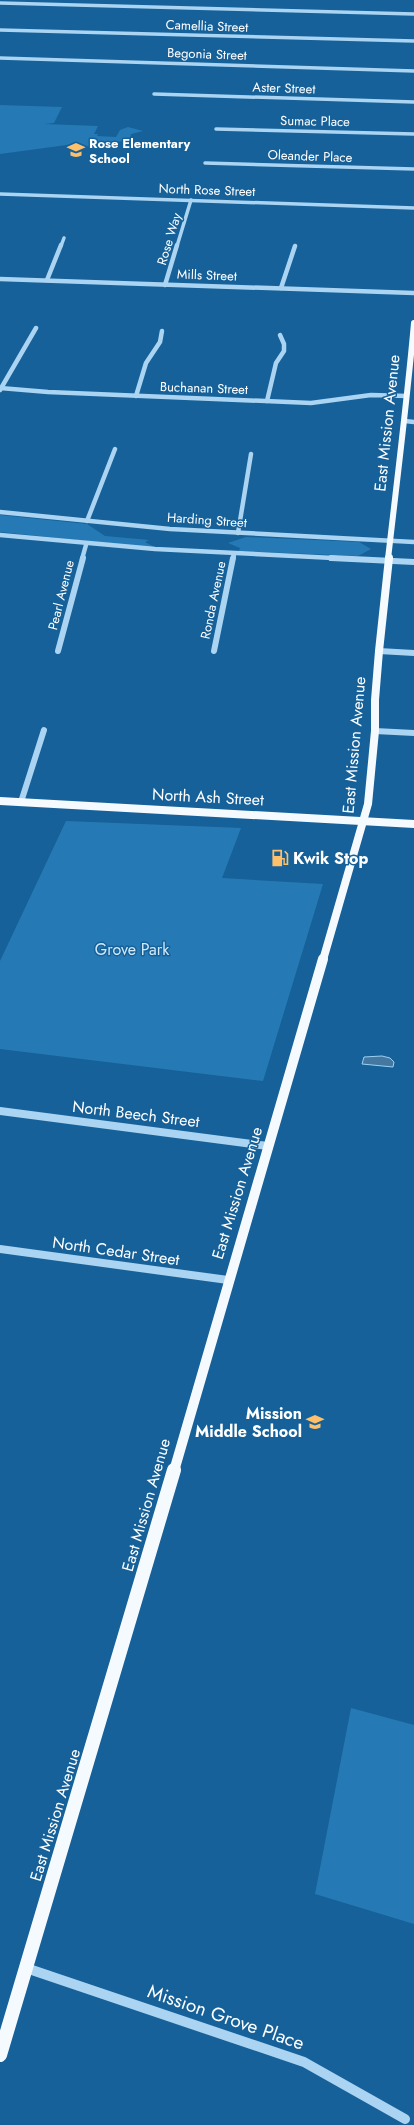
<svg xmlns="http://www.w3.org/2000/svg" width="414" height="2125" viewBox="0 0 414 2125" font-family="Jost,sans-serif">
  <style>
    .green { fill: #257ab6 }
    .water { fill: #4478a0; stroke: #9cd1f5 }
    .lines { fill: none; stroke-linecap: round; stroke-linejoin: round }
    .minor-far4 { stroke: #aad4f2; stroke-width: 3.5 }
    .minor-far3 { stroke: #aad4f2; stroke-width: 4.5 }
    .minor-far2 { stroke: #aad4f2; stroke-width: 6 }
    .minor-far1 { stroke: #aad4f2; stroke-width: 8 }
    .minor { stroke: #aad4f2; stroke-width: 10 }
    .major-far3 { stroke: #f5faff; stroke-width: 6 }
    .major-far2 { stroke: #f5faff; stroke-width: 8 }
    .major-far1 { stroke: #f5faff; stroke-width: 10 }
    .major { stroke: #f5faff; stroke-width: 14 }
    .labels { text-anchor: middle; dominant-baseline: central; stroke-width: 3; stroke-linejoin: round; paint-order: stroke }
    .far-street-label { font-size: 13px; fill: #fff; stroke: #166199 }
    .far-poi-label { font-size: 13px; font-weight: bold; fill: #fff; stroke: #166199; text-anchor: start }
    .street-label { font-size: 16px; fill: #fff; stroke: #166199 }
    .poi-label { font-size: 16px; font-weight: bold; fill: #fff; stroke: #166199; text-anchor: start }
    .park-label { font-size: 16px; fill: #d1ebfc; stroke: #166199 }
    .near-street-label { font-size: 19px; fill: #fff; stroke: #166199 }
  </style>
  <rect width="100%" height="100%" fill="#166199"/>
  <g class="green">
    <path d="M0,105l62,2 -8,16 -10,1 54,2 -4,8h4l-1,2 19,1 4,-7 8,-3 15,4 -12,3 -1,6 -36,5 -1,4 -19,-5 -74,10z"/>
    <path d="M0,515l87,9 18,12 44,4 -4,2 11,6 -156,-16z"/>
    <path d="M246,537l113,5 12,7 -13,7 -119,-5 1,-3 -12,-5z"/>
    <path d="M66,821l175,7 -19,50 101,6 -60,197 -263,-32v-88z"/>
    <path d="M351,1708l63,17v199l-99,-30z"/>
  </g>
  <path class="water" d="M382,1056l8,2 4,4 -1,5 -31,-3 2,-7z"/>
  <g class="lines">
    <g class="minor-far4">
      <path d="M0,3l414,11"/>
      <path d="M0,30l414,11"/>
      <path d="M0,58l414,13"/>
      <path d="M154,94l260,8"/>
      <path d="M216,129l198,5"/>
      <path d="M205,163l209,6"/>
      <path d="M0,194l414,14"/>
      <path d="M61,246l3,-8"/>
      <path d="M177,246l14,-46"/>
    </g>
    <g class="minor-far3">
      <path d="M0,279l414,14"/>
      <path d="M47,280l14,-35"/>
      <path d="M165,285l12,-40"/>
      <path d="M281,288l14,-42"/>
      <path d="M0,388l48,4 263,11 60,-8 36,1"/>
      <path d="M0,390l36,-62"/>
      <path d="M136,396l10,-33 14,-21 2,-11"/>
      <path d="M267,401l9,-38 8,-12v-7l-4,-9"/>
      <path d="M405,421l9,1"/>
      <path d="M0,512l170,17 244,13"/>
      <path d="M87,521l28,-72"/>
      <path d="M238,533l13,-79"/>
      <path d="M0,535l155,14 198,10"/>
      <path d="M82,559l4,-14"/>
      <path d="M233,559l1,-5"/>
    </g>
    <g class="minor-far2">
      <path d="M331,558l83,4"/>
      <path d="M58,651l25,-93"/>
      <path d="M214,651l19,-93"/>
      <path d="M379,651l35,2"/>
      <path d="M375,731l39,2"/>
      <path d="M21,802l23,-72"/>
    </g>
    <g class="minor-far1">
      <path d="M0,1111l268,35"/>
      <path d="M0,1249l228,31"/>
    </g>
    <path class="minor" d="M26,1968l278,94 101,57"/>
    <path class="major-far3" d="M388,559c9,-79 19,-157 26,-236"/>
    <g class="major-far2">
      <path d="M0,801l414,23"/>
      <path d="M323,960l45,-156 7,-73v-31l4,-49 10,-93"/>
    </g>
    <path class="major-far1" d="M174,1471l149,-512"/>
    <path class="major" d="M0,2055l174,-585"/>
  </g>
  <defs>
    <g id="school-bare" transform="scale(1.38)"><path d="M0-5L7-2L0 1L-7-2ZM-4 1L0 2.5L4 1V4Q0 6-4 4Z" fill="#ffc06b" stroke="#166199" stroke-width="2.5" paint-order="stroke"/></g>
    <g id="fuel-bare" transform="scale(1.38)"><path d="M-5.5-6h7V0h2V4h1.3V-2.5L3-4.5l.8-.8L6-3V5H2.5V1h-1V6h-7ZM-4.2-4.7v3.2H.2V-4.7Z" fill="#ffc06b" stroke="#166199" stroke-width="2.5" paint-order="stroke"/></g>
  </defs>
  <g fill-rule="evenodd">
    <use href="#school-bare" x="76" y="150"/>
    <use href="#fuel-bare" x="280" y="858"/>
    <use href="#school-bare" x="315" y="1422"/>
  </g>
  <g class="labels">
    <g class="far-street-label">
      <text transform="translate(207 26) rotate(2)">Camellia Street</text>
      <text transform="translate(207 54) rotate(2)">Begonia Street</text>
      <text transform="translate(284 88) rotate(2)">Aster Street</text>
      <text transform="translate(315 121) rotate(1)">Sumac Place</text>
      <text transform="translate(310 156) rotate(2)">Oleander Place</text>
      <text transform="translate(207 190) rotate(2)">North Rose Street</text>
      <text transform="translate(169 239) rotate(-73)">Rose Way</text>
      <text transform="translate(207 275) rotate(2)">Mills Street</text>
      <text transform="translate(204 388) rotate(2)">Buchanan Street</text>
      <text transform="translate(207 520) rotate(4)">Harding Street</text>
      <text transform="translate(61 595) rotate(-76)">Pearl Avenue</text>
      <text transform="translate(213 600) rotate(-78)">Ronda Avenue</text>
    </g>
    <g class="far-poi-label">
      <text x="89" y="143">Rose Elementary<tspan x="89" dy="15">School</tspan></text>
    </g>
    <g class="street-label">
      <text transform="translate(387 423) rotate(-84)">East Mission Avenue</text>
      <text transform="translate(354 745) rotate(-85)">East Mission Avenue</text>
      <text transform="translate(208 797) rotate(3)">North Ash Street</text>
      <text transform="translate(136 1114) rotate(7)">North Beech Street</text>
      <text transform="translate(237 1193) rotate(-73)">East Mission Avenue</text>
      <text transform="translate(116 1251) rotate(8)">North Cedar Street</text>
      <text transform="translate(146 1505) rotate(-74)">East Mission Avenue</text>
      <text transform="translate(55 1815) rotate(-73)">East Mission Avenue</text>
    </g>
    <g class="poi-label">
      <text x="293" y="858">Kwik Stop</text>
      <text x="302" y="1413" text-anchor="end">Mission<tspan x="302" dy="18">Middle School</tspan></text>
    </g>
    <g class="park-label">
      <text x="132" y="949">Grove Park</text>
    </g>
    <g class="near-street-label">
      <text transform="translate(226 2017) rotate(19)">Mission Grove Place</text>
    </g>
  </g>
</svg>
